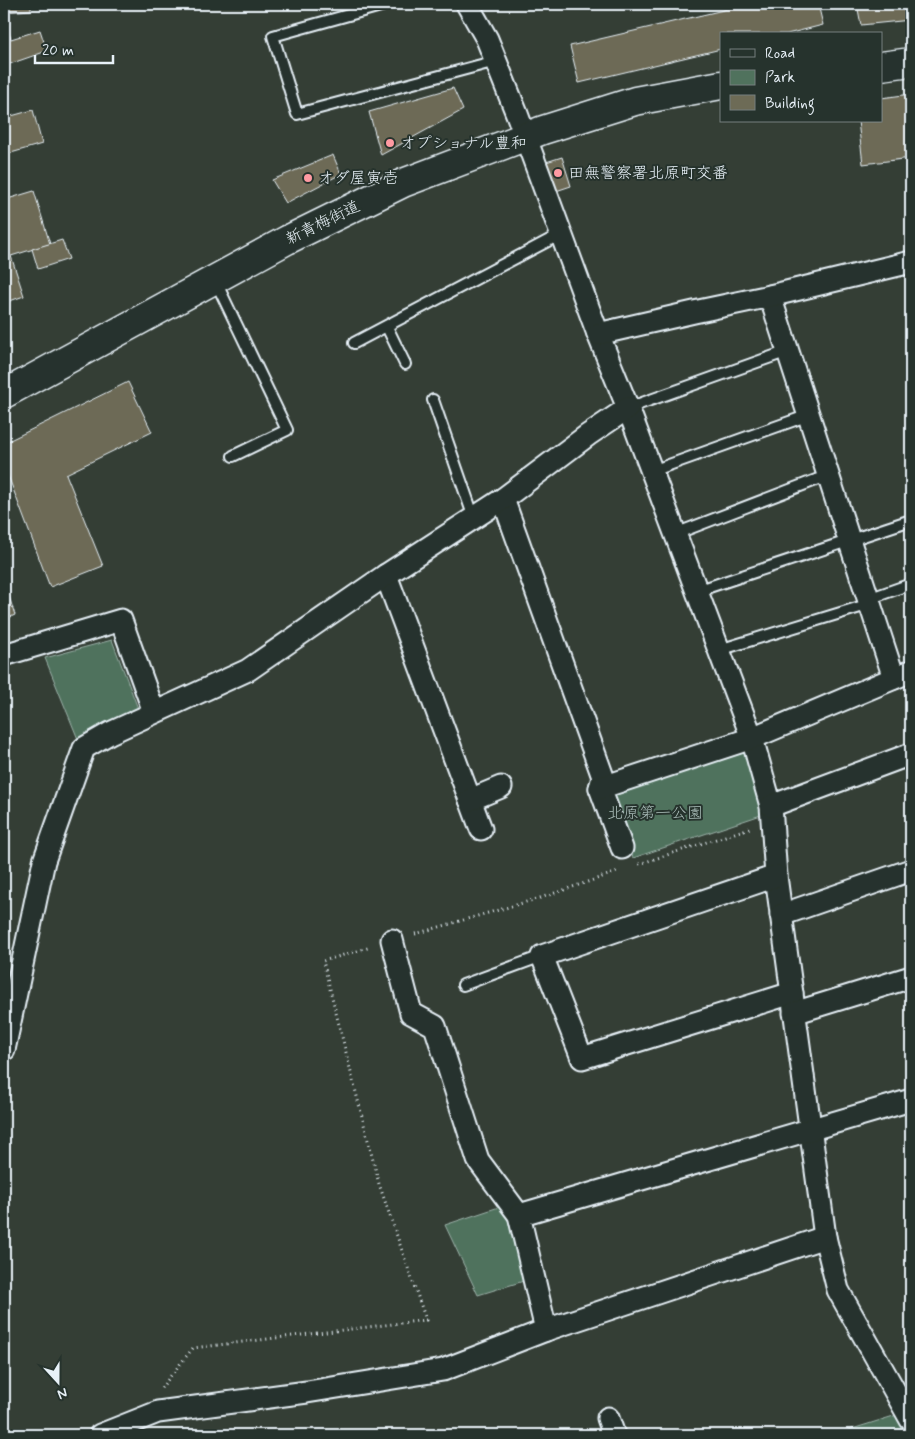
<svg xmlns="http://www.w3.org/2000/svg" width="915" height="1439" viewBox="0 0 915 1439" font-family="Mynerve,'Klee One',sans-serif">
  <style>
    .green { fill: #50725d; stroke: #9cb2aa }
    .building { fill: #6d6b56; stroke: #e8f1f8 }
    .lines { fill: none; stroke-linecap: round; stroke-linejoin: round }
    .service-casing { stroke: #e8f1f8; stroke-width: 14 }
    .minor-casing { stroke: #e8f1f8; stroke-width: 25 }
    .secondary-casing { stroke: #e8f1f8; stroke-width: 31 }
    .path { stroke: #e8f1f8; stroke-width: 3; stroke-dasharray: 1 4; stroke-linecap: butt }
    .service { stroke: #26332d; stroke-width: 10 }
    .minor { stroke: #26332d; stroke-width: 21 }
    .secondary { stroke: #26332d; stroke-width: 28 }
    .poi-dot { fill: #ff9aa2; stroke: #26332d; stroke-width: 2 }
    .labels { text-anchor: middle; dominant-baseline: central; stroke-width: 4; stroke-linejoin: round; paint-order: stroke }
    .poi-label { font-size: 16px; fill: #e8f1f8; stroke: #26332d; text-anchor: start }
    .street-label { font-size: 16px; fill: #e8f1f8; stroke: #26332d }
    .park-label { font-size: 16px; fill: #abbeba; stroke: #26332d }
  </style>
  <rect width="100%" height="100%" fill="#343e35"/>
  <filter id="ink" filterUnits="userSpaceOnUse"><feTurbulence type="fractalNoise" baseFrequency=".02" numOctaves="2"/><feDisplacementMap in="SourceGraphic" scale="10" xChannelSelector="R" yChannelSelector="G"/><feConvolveMatrix kernelMatrix="1 2 1 2 8 2 1 2 1" color-interpolation-filters="sRGB"/></filter>
  <g filter="url(#ink)">
    <g class="green">
      <path d="M112,640l28,74 -60,30 -35,-86z"/>
      <path d="M751,745l13,69 -131,44 -26,-68z"/>
      <path d="M499,1207l11,10 17,63 -49,15 -33,-70z"/>
      <path d="M900,1414l10,21h-77z"/>
    </g>
    <g class="building">
      <path d="M4,4h27v6l-27,2z"/>
      <path d="M559,4h17l-16,3z"/>
      <path d="M749,4h69l5,21 -36,9h-66v15l-142,34 -9,-37z"/>
      <path d="M857,4h54v16l-50,5z"/>
      <path d="M8,30l3,9 29,-9 7,21 -43,15v-34z"/>
      <path d="M453,88l10,22 -82,45 -12,-43z"/>
      <path d="M911,94v64l-48,6 -5,-43h23v-23z"/>
      <path d="M33,110l9,34 -38,11v-37z"/>
      <path d="M333,155l8,19 -55,29 -14,-23z"/>
      <path d="M562,157l9,29 -18,6 -10,-29z"/>
      <path d="M34,191l16,53 -39,12 13,40 -20,7v-103z"/>
      <path d="M62,240l7,19 -31,10 -6,-20z"/>
      <path d="M128,382l24,50 -86,42 37,92 -53,21 -46,-122v-22z"/>
      <path d="M4,581l11,34 -11,5z"/>
    </g>
    <g class="lines">
      <g class="service-casing">
        <g id="service">
          <path d="M388,4l-115,32 24,78 199,-53"/>
          <path d="M215,280l72,150 -54,26"/>
          <path d="M387,327l18,37"/>
          <path d="M354,343l207,-109"/>
          <path d="M433,400l41,118"/>
          <path d="M628,408l160,-57"/>
          <path d="M652,471l157,-56"/>
          <path d="M675,534l154,-59"/>
          <path d="M697,591l214,-71"/>
          <path d="M868,599l43,-15"/>
          <path d="M719,650l151,-46"/>
          <path d="M463,985l79,-29"/>
        </g>
      </g>
      <g class="minor-casing">
        <g id="minor">
          <path d="M467,4l20,35 30,75 81,220 30,74 124,330 19,68 5,70 49,361 13,53 73,130"/>
          <path d="M770,296l124,382"/>
          <path d="M598,334l96,-22 76,-16 141,-34"/>
          <path d="M503,499l100,278 -3,11 22,60"/>
          <path d="M386,575l95,254"/>
          <path d="M4,655l117,-35 33,92"/>
          <path d="M600,788l152,-50 159,-67"/>
          <path d="M470,800l31,-13"/>
          <path d="M771,806l140,-52"/>
          <path d="M776,876l-234,80 40,102 210,-65"/>
          <path d="M781,915l130,-45"/>
          <path d="M392,940l19,73 24,13 43,134 41,55 27,115"/>
          <path d="M794,1013l117,-36"/>
          <path d="M4,1050l40,-189 40,-113 26,-15 138,-63 138,-95 117,-76 85,-64 40,-27"/>
          <path d="M519,1215l392,-115"/>
          <path d="M608,1418l6,17"/>
          <path d="M100,1435l58,-23 149,-20 136,-22 103,-40 279,-93"/>
        </g>
      </g>
      <g class="secondary-casing">
        <g id="secondary">
          <path d="M881,66l30,-4"/>
          <path d="M4,394l283,-154 116,-57 140,-53 92,-29 86,-16"/>
        </g>
      </g>
      <g class="path">
        <path d="M639,864l111,-36"/>
        <path d="M415,934l125,-36 77,-26"/>
        <path d="M161,1388l32,-40 233,-28 -47,-136 -56,-223 48,-14"/>
      </g>
      <use href="#service" class="service"/>
      <use href="#minor" class="minor"/>
      <use href="#secondary" class="secondary"/>
    </g>
  </g>
  <g class="poi-dot">
    <circle cx="390" cy="143" r="5"/>
    <circle cx="558" cy="173" r="5"/>
    <circle cx="308" cy="178" r="5"/>
  </g>
  <g class="labels">
    <g class="poi-label">
      <text x="400" y="143">オプショナル豊和</text>
      <text x="568" y="173">田無警察署北原町交番</text>
      <text x="318" y="178">オダ屋寅壱</text>
    </g>
    <g class="street-label">
      <text transform="translate(323 223) rotate(-26)">新青梅街道</text>
    </g>
    <g class="park-label">
      <text x="655" y="813">北原第一公園</text>
    </g>
  </g>
  <rect width="915" height="1439" fill="none" stroke="#26332d" stroke-width="20"/>
  <rect x="10" y="10" width="895" height="1419" fill="none" stroke="#e8f1f8" stroke-width="2" filter="url(#ink)"/>
  <rect x="720" y="32" width="162" height="90" fill="#26332d" stroke="#747f7e"/>
  <rect x="730" y="49" width="25" height="8" fill="#26332d" stroke="#747f7e"/>
  <text x="765" y="58" font-size="15" fill="#e8f1f8">Road</text>
  <rect x="730" y="70" width="25" height="15" fill="#50725d" stroke="#747f7e"/>
  <text x="765" y="82" font-size="15" fill="#e8f1f8">Park</text>
  <rect x="730" y="95" width="25" height="15" fill="#6d6b56" stroke="#747f7e"/>
  <text x="765" y="108" font-size="15" fill="#e8f1f8">Building</text>
  <g transform="translate(58 1382) rotate(159)" stroke="#26332d" stroke-width="4" paint-order="stroke">
  <path d="M0-4L9 19L0 12L-9 19Z" fill="#e8f1f8"/>
  <text y="-8" font-size="14" font-weight="bold" text-anchor="middle" fill="#e8f1f8">N</text>
  </g>
  <path d="M35 55v8h78v-8" fill="none" stroke="#e8f1f8" stroke-width="2.5"/>
  <text x="42" y="55" font-size="15" fill="#e8f1f8" stroke="#26332d" stroke-width="4" paint-order="stroke">20 m</text>
</svg>
